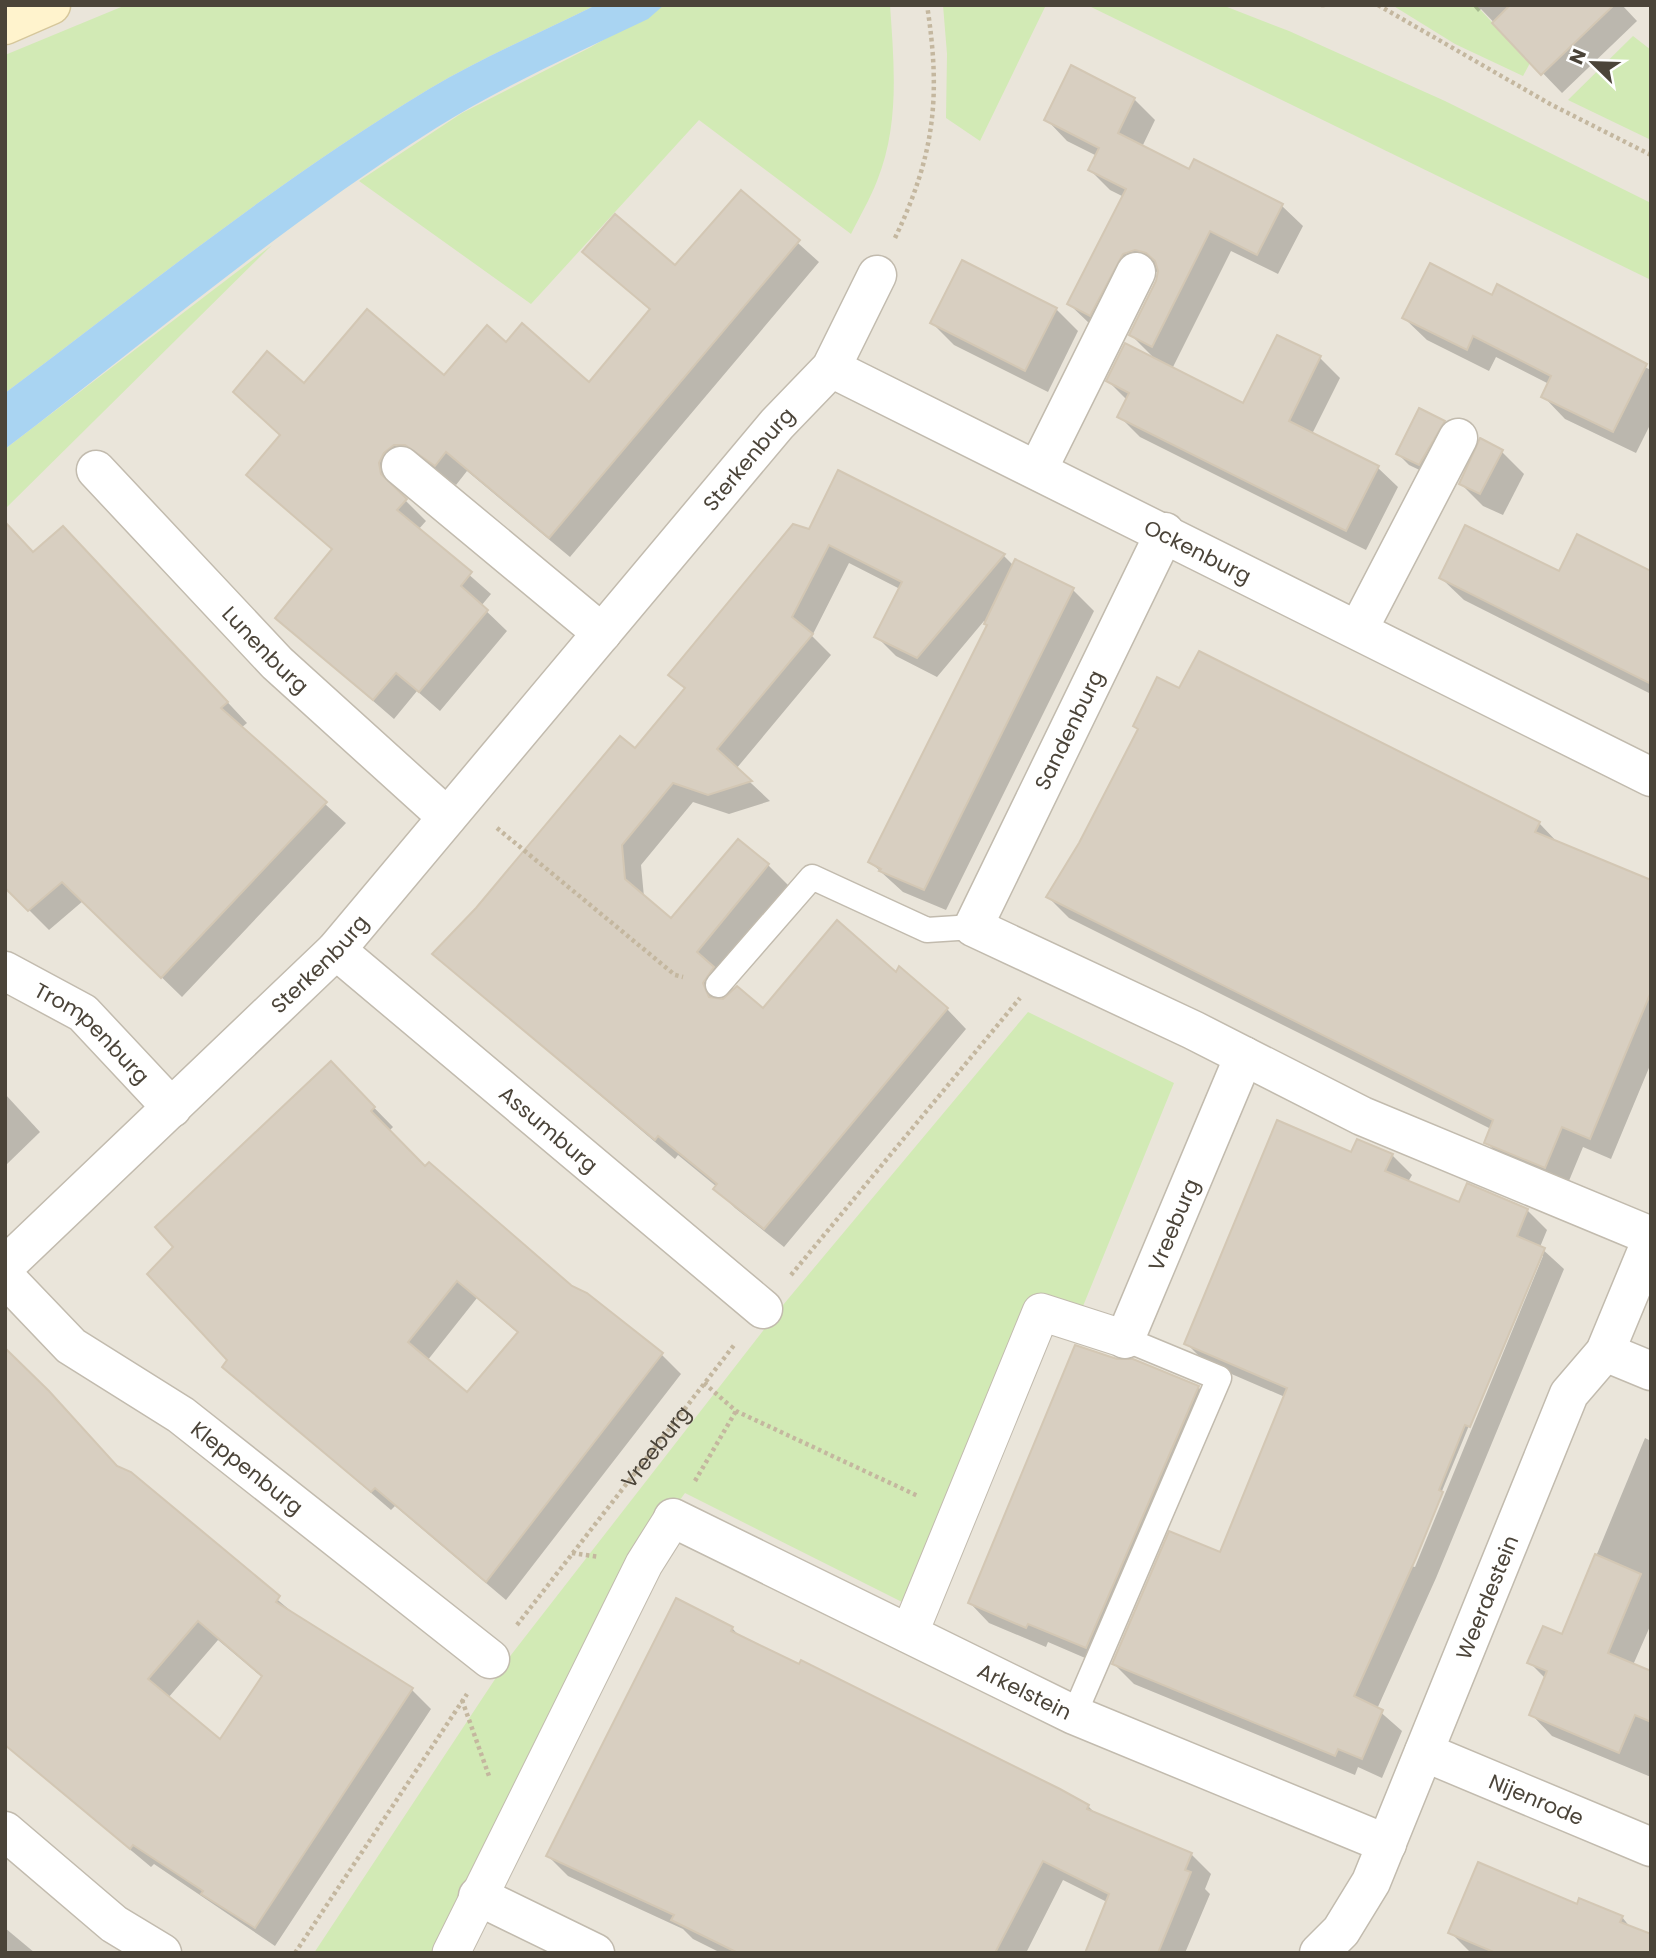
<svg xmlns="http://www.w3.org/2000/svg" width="1656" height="1958" viewBox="0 0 1656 1958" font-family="Poppins,sans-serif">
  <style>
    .residential { fill: #eae5da }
    .green { fill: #d2eab5 }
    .water { fill: #a9d4f2 }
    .shadow { fill: #0003; fill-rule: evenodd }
    .building { fill: #d8cfc1; stroke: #d3c7b4; stroke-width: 2; fill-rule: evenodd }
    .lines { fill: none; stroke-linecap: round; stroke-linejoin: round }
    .service-casing { stroke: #c2bbae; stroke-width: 27 }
    .pedestrian-casing { stroke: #c2bbae; stroke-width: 39 }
    .minor-casing { stroke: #c2bbae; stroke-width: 41 }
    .secondary-casing { stroke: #d6c79b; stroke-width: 41 }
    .path { stroke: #c4b79f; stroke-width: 4.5; stroke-dasharray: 3.5 3.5; stroke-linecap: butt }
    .service { stroke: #fff; stroke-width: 24 }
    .pedestrian { stroke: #fff; stroke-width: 37 }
    .minor { stroke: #fff; stroke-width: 38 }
    .secondary { stroke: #fff3cd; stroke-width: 38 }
    .labels { text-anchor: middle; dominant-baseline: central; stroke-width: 5; stroke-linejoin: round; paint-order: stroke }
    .street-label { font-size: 21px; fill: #4b4439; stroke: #fff }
  </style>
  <rect width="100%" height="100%" fill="#f6f3ec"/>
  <rect class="residential" x="5" y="5" width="1646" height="1948"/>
  <g class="green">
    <path d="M126,5h470c-56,28 -113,52 -167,84 -148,89 -285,200 -424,304v-338z"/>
    <path d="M664,5h226c4,59 10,119 -13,176 -7,18 -17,35 -26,53l-152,-114 -168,184 -172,-123 103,-68 129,-66z"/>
    <path d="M943,5h103l-66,136 -34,-23 1,-64z"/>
    <path d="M1087,5h135l67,26 156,70 206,102v77z"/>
    <path d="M1392,5h84l54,58 -7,13 -68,-32z"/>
    <path d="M1633,36l18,14v90l-83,-40z"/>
    <path d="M272,245l-267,264v-60z"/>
    <path d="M1028,1012l146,71 -95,233 -45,-17 -128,305 -221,-111 -62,85 -189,375h-120l197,-298 272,-350z"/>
  </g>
  <path class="water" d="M596,5h68l-16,14c-71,34 -145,67 -212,109 -152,96 -289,213 -431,321v-56c139,-104 276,-215 424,-304 54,-32 111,-56 167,-84z"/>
  <g class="shadow">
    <path d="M1472,5h150l15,16 -75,72 -81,-84 -3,3z"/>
    <path d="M1072,68l62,31 21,21 -13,27 48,24 92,35 21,20 -25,48 -47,-23 -59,118 72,36 76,-47 20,20 -28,56 65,33 21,20 -32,63 -226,-113 -21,-21 8,-16 -19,-19 48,-21 -25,-25 29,-64 -16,4 -54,49 -21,-20 55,-107 -14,-7 -20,-20 7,-14 -30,-15 -20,-21z"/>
    <path d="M741,192l78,70 -249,295 -103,-86 -11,14 -29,-21 -28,19 1,12 26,26 -8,9 73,64 -10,12 26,25 -67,80 -23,-20 -23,28 -117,-101 56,-68 -85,-75 34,-39 22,-50 140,-8 63,-34 82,41 62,-74 -66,-59 90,16z"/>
    <path d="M1493,297l158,73v53l-15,30 -71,-34 -22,-23 6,-12 -53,-27 -7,14 -62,-31 -23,-22z"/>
    <path d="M1056,309l22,22 -30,61 -94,-47 -22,-22z"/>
    <path d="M1444,422l11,11 -25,42 -21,-10 -11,-11z"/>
    <path d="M1502,452l22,22 -21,41 -20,-9 -22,-22z"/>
    <path d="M839,472l165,84 10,10 59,24 21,21 -148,299 -43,-18 -33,-30 118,-237 -4,-4 -47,56 -41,-21 -20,-20 24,-47 -51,-26 -37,73 19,19 -95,114 34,32 -41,13 -36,-12 -52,63 3,32 27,23 97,-55 20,20 -71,86 16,17 -4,6 34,16 134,-35 50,34 19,20 -182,218 -49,-39 -19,-19 1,-2 -39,-32 -3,4 -241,-205 201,-204 51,-60 -16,-16 140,-143z"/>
    <path d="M83,548l164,175 -6,5 105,95 -164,174 -99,-96 -34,29 -20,-20 4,-356z"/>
    <path d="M1559,573h92v121l-187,-94 -23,-22z"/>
    <path d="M1180,690l359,133 21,22 91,37v181l-40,96 -28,-12 -17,41 -59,-25 -21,-21 5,-13 -422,-211 -21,-21 33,-54 58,-113 -4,-4z"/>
    <path d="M350,1083l43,44 -4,4 36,37 146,120 15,6 76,61 19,19 -175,226 -111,-94 -4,4 -167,-143zM477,1298l42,36 -52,60 -40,-33z"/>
    <path d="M5,1094l35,38 -35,34z"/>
    <path d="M1352,1154l40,1 20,20 -4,7 51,22 68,6 20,20 -7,17 24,22 -128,309 -59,131 25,22 -20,47 -24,-11 -3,8 -221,-91 -20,-20 107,-110 64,-157 -79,-34 -20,-20zM1539,1256h4l-128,311 -4,-1z"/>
    <path d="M5,1371l293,246 114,73 19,19 -156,237 -121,-82 -3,3 -146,-122zM218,1640l45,38 -42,64 -53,-44z"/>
    <path d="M1198,1387l20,20 -112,260 -58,-25 -2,5 -57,-24 -19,-20z"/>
    <path d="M1645,1438l6,3v183l-18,41 18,8v104l-99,-41 -21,-22 15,-35 -17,-17 34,-26z"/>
    <path d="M732,1628l10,11 346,167 8,8 95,40 20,20 -6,15 5,5 -25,59h-98l20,-51 -44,-22 -37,73h-305l-28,-14 -10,-10 -115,-53 -20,-20z"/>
    <path d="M1578,1906l44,11 29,36h-180l-21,-21z"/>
    <path d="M5,1928l30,25h-30z"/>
  </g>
  <g class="building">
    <path d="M1510,5h104l-73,70 -49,-52z"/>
    <path d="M1071,65l64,33 -17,35 71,36 5,-10 89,45 -26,51 -47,-24 -58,116 -23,-12 27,-54 2,-10 -3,-10 -9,-8 -11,-3 -12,4 -33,62 -23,-12 59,-115 -38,-19 11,-22 -55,-28z"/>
    <path d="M741,190l59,50 -251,298 -103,-86 -11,14 -30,-21h-11l-10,8 -5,10 2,11 26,25 -10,11 75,62 -11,14 27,24 -69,82 -23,-19 -23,27 -98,-82 57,-69 -86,-74 34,-40 -47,-43 34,-41 37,32 63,-74 77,66 43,-50 19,17 16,-19 67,59 61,-73 -68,-57 33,-38 60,51z"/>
    <path d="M962,260l95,48 -32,63 -95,-48z"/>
    <path d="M1430,263l62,32 5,-11 150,80 -34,68 -72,-35 10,-21 -78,-40 -6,14 -65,-32z"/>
    <path d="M1277,335l44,21 -32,65 90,45 -33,65 -229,-114 12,-24 -23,-12 19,-38 118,60z"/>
    <path d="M1419,408l26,13 -26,44 -23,-11z"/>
    <path d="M1480,438l23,12 -23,44 -21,-10z"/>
    <path d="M838,470l167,84 -88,104 -43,-21 28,-55 -73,-37 -37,72 21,17 -96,115 35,32 -44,14 -35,-12 -51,62 3,34 46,39 67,-79 31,25 -72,88 17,15 -11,16 6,14 14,2 14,-13 26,22 74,-88 59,52 3,-6 49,42 -184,221 -51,-40 4,-5 -59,-48 -3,4 -223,-186 44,-46 144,-172 15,12 50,-60 -17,-13 125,-151 16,5z"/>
    <path d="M5,522l28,30 30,-26 165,176 -7,6 106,94 -166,176 -99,-96 -34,29 -23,-23z"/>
    <path d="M1465,525l94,46 18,-37 74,37v113l-212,-106z"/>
    <path d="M1015,559l59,29 -150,302 -45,-19 2,-2 -13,-7 119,-237 -3,-1z"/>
    <path d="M1199,651l341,171 -5,10 116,48v112l-61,147 -28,-12 -17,41 -61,-25 9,-23 -447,-223 33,-54 59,-114 -5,-3 24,-49 22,11z"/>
    <path d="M331,1061l44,46 -4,4 54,55 4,-4 143,124 15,7 76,60 -177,229 -111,-94 -4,4 -149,-125 5,-7 -80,-86 26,-27 -18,-20zM457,1281l61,51 -51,60 -59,-50z"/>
    <path d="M1277,1120l74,32 6,-13 36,15 -8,17 74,31 8,-19 61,26 -11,27 28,12 -75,179 -5,-2 -26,65 4,2 -27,66 -62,138 29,14 -21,49 -24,-10 -3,7 -223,-92 57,-133 51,21 67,-164 -103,-44z"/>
    <path d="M1075,1345l42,14h16l66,27 -113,262 -58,-24 -2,4 -58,-25z"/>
    <path d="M5,1348l44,43 68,75 14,6 149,124 -4,6 137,86 -158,240 -54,-34 2,-3 -70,-46 -3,4 -125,-104zM198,1621l64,55 -42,63 -72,-60z"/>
    <path d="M1595,1554l46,20 -33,79 43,18v51l-16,-7 -16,38 -90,-38 18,-44 -20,-8 16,-37 19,8z"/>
    <path d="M676,1598l57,29 -2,4 68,33 2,-4 259,129 29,16 -2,4 105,44 -7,17 6,2 -33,81h-73l24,-59 -66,-33 -48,92h-257l-67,-33 3,-5 -128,-59z"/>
    <path d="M1478,1862l99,42 2,-6 44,18 -3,6 31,12v19h-155l-48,-20z"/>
  </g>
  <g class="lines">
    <g class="service-casing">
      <g id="service">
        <path d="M718,985l94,-108 115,53 46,-3"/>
        <path d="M1074,1715l145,-337 -94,-39"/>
      </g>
    </g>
    <g class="pedestrian-casing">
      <g id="pedestrian">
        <path d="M909,1634l132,-322 84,27"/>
        <path d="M451,1953l193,-389 29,-46"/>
      </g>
    </g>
    <g class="minor-casing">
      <g id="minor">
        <path id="s2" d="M831,368l820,409"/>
        <path d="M401,466l201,167"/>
        <path d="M1038,469l98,-197"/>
        <path id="s3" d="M96,470l181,193 170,154"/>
        <path d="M1165,532l-192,395 220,103 169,86 289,120"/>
        <path d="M1358,630l100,-192"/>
        <path id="s4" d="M336,950l427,359"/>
        <path id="s5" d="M5,971l78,42 89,95"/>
        <path id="s6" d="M5,1266l331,-316 441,-526 54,-56 46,-93"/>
        <path id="s7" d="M5,1277l66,69 110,69 309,244"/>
        <path id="s8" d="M1125,1339l119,-283"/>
        <path d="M1605,1352l46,19"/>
        <path id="s9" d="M673,1518l401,197 313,129"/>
        <path id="s10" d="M1424,1752l227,95"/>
        <path d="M5,1831l109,93 48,29"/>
        <path d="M478,1896l117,57"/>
        <path id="s11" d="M1319,1953l22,-22 30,-49 198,-488 36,-42 46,-111"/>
      </g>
    </g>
    <g class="secondary-casing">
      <path id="secondary" d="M5,25l46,-20"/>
    </g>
    <g class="path">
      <path d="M1321,5h6"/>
      <path d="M1378,5l172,99 101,51"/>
      <path d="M895,238c40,-84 46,-142 32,-233"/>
      <path d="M497,828l178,147 8,2"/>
      <path d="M791,1275l229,-277"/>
      <path d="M704,1383l32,28 182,85"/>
      <path d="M695,1481l41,-70"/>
      <path d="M572,1553l27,4"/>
      <path id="s1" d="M517,1625l218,-281"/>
      <path d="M462,1700l27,76"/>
      <path d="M295,1953l172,-259"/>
    </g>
    <use href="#service" class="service"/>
    <use href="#pedestrian" class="pedestrian"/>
    <use href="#minor" class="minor"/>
    <use href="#secondary" class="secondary"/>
  </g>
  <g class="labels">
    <g class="street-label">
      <text stroke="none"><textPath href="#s6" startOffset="1099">Sterkenburg</textPath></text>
      <text stroke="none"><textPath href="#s2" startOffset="410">Ockenburg</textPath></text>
      <text stroke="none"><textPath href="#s3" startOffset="247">Lunenburg</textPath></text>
      <text transform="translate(1069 730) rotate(-64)">Sandenburg</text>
      <text stroke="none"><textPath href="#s6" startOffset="436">Sterkenburg</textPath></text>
      <text stroke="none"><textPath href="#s5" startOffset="108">Trompenburg</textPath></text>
      <text stroke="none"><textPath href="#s4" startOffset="278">Assumburg</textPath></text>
      <text stroke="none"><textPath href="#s8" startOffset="124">Vreeburg</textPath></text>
      <text stroke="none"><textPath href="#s1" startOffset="226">Vreeburg</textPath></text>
      <text stroke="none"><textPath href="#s7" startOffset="310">Kleppenburg</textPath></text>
      <text stroke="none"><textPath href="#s11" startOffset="396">Weerdestein</textPath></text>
      <text stroke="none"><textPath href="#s9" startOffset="392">Arkelstein</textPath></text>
      <text stroke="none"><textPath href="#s10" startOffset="122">Nijenrode</textPath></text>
    </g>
  </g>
  <rect width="1656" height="1958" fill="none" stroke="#4b4439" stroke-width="14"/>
  <g transform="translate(1593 63) rotate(293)" stroke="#ffffff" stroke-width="5" paint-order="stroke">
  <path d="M0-5L12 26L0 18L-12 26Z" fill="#4b4439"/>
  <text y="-10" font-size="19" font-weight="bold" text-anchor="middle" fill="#4b4439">N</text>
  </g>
</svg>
